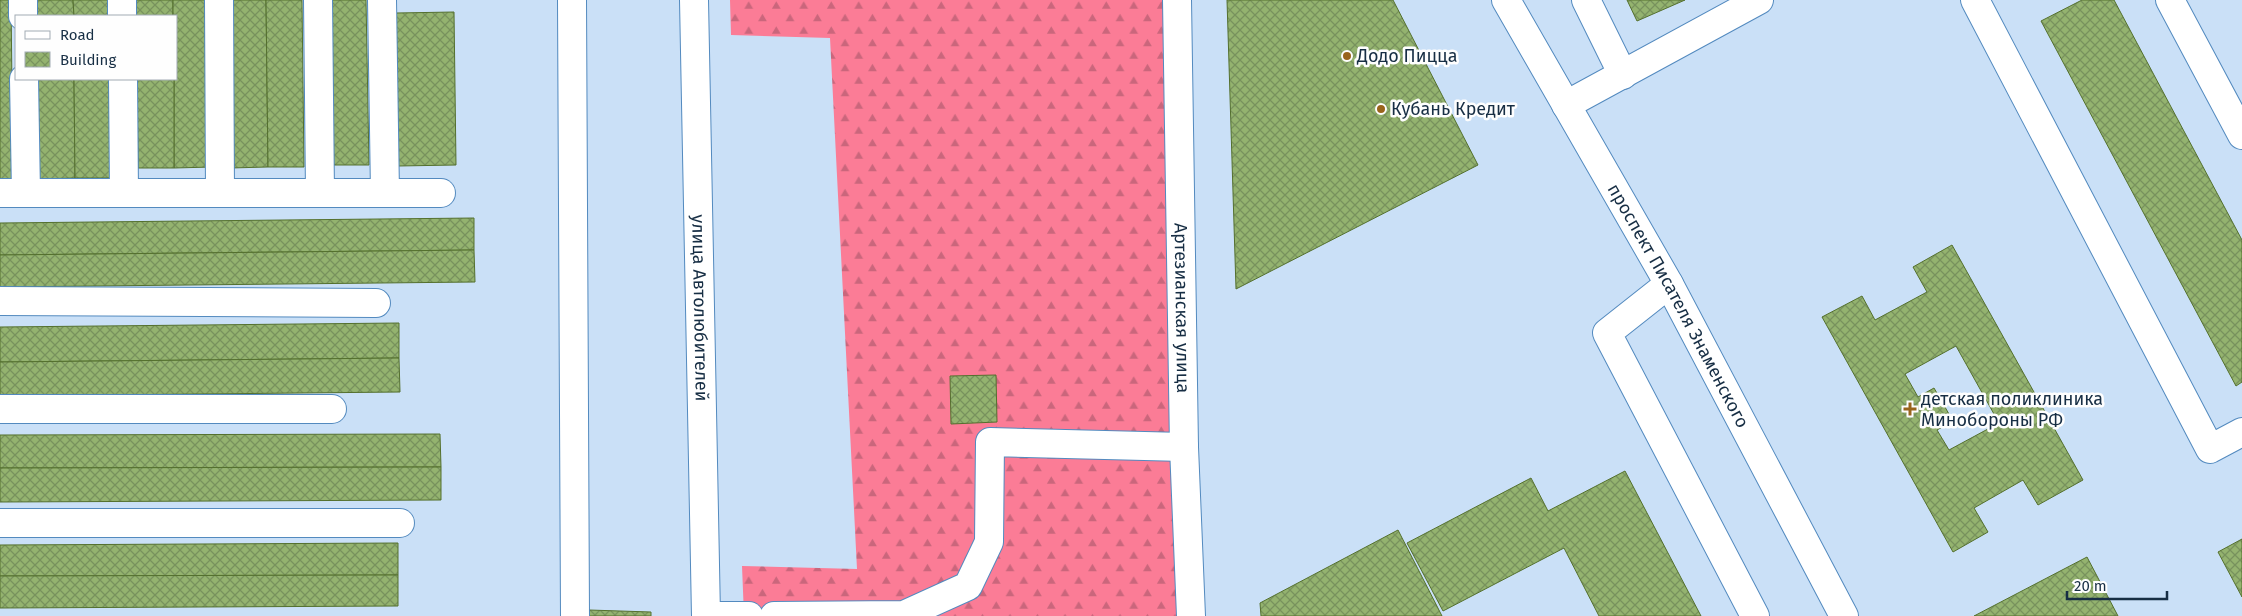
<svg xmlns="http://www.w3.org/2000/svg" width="2242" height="616" viewBox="0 0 2242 616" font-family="'Fira Sans',sans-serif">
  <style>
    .forest { fill: url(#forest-firs) }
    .building { fill: url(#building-cross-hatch); stroke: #54702e; fill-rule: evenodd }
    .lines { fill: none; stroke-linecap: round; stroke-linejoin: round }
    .minor-casing { stroke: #538abf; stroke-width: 30 }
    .minor { stroke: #fff; stroke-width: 28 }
    .poi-dot { fill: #99641c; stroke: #fefefe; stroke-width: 2 }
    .labels { text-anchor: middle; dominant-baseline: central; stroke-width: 5; stroke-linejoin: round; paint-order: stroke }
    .poi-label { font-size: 18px; fill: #172e44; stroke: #fefefe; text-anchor: start }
    .street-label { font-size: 18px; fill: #172e44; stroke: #fefefe }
  </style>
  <defs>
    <pattern id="forest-firs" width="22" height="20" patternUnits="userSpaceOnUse" patternTransform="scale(1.25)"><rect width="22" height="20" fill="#fb7c96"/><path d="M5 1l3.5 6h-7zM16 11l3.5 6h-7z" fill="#ca667c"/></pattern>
    <pattern id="building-cross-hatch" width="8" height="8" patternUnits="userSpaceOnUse" patternTransform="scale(1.25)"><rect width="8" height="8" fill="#94b36f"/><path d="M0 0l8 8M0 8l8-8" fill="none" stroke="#78925d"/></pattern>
  </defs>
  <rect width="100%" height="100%" fill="#cae0f7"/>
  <path class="forest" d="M730,0h443l6,616h-435l-2,-50 115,3 -27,-531 -99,-3z"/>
  <g class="building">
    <path d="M0,0h11l2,179 -13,1z"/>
    <path d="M35,0h38l1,16h-38z"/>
    <path d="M73,0h36v16h-35z"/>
    <rect x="136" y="0" width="37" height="16"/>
    <path d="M173,0h37l2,167 -38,1v-89h2v-63h-3z"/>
    <path d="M229,0h37l2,167 -38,1z"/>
    <path d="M266,0h36l2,167h-36z"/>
    <path d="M329,0h37l3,165h-37z"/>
    <path d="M1227,0h166l85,165 -242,124z"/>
    <path d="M1627,0h58l-48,21z"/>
    <path d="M2082,0h32l128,240v142l-6,4 -195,-365z"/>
    <path d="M454,12l2,153 -58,1 -2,-153z"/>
    <path d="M36,79h38l1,99 -38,1z"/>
    <path d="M74,79h36l1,99h-36z"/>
    <path d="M137,79h37v89h-36z"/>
    <path d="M474,218v32l-474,5v-32z"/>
    <path d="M1952,245l131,235 -45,25 -15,-25 -49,28 14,24 -35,20 -131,-235 40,-21 13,24 52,-28 -14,-25zM1956,346l43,77 -50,27 -12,-20 16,-9 -19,-33 -16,9 -13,-23z"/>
    <path d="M474,250l1,32 -475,5v-32z"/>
    <path d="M399,323v35l-399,4v-35z"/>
    <path d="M399,358l1,34 -400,4v-34z"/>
    <path d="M996,375l1,47 -46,2 -1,-48z"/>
    <path d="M440,434l1,33 -441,1v-33z"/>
    <path d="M441,467v33l-441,2v-34z"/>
    <path d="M1625,471l76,145h-102l-35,-68 -121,63 -36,-68 124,-65 17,33z"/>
    <path d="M1398,530l44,86h-181l-1,-13z"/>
    <path d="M2242,539v58l-24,-45z"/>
    <path d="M398,543v32l-398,1v-31z"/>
    <path d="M2087,557l31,59h-144z"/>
    <path d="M398,575v31l-398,2v-32z"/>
    <path d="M589,610l62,2v4h-63z"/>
  </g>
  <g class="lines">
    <g class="minor-casing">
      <g id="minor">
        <path d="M23,0v16"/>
        <path d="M122,0v16"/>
        <path d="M219,0l1,193"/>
        <path d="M318,0l2,193"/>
        <path d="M382,0l3,193"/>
        <path d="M572,0l3,616"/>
        <path id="s1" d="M694,0l12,616"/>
        <path id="s2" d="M1177,0l7,447 7,169"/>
        <path id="s3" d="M1506,0l163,284 175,332"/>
        <path d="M1586,0l37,75"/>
        <path d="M1975,0l235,449 32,-17"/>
        <path d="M2170,0l72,135"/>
        <path d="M24,79l2,114"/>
        <path d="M123,79l1,114"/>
        <path d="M1566,105l193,-105"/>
        <path d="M0,193h441"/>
        <path d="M1669,284l-62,49 148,283"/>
        <path d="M0,301l376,2"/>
        <path d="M0,409h332"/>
        <path d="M0,523h400"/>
        <path d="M706,616h43"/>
        <path d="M774,616l130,-1 64,-29 21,-44 1,-100 194,5"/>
      </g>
    </g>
    <use href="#minor" class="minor"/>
  </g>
  <g class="poi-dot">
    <circle cx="1347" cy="56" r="5"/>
    <circle cx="1381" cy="109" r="5"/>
    <path d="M1907.5 401.5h5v5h5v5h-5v5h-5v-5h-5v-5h5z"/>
  </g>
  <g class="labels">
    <g class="poi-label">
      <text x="1357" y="56">Додо Пицца</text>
      <text x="1391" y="109">Кубань Кредит</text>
      <text x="1921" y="399">детская поликлиника<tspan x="1921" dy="21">Минобороны РФ</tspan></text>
    </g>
    <g class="street-label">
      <text stroke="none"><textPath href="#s3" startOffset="351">проспект Писателя Знаменского</textPath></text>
      <text stroke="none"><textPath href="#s1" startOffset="308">улица Автолюбителей</textPath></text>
      <text stroke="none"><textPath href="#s2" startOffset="308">Артезианская улица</textPath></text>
    </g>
  </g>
  <rect x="15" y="15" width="162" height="65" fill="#fefefe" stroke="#a2abb4"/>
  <rect x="25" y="31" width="25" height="8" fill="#ffffff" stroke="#a2abb4"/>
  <text x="60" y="40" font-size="15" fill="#172e44">Road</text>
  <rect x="25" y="52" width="25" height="15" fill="url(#building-cross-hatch)" stroke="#a2abb4"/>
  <text x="60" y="65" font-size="15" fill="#172e44">Building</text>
  <path d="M2067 591v8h100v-8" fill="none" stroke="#172e44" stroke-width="2.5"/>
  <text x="2074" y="591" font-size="15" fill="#172e44" stroke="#fefefe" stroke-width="4" paint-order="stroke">20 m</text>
</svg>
